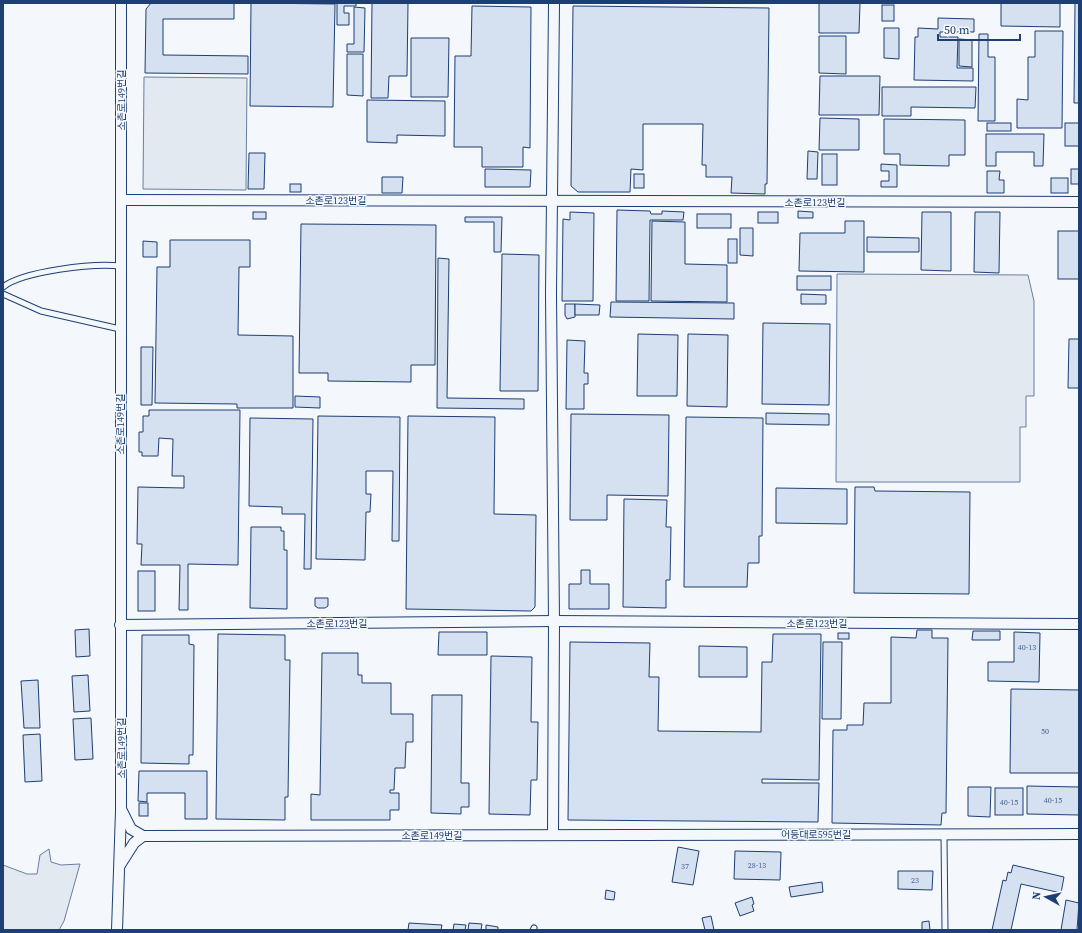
<svg xmlns="http://www.w3.org/2000/svg" width="1082" height="933" viewBox="0 0 1082 933" font-family="'Source Serif 4','Noto Sans KR',serif">
  <style>
    .green { fill: #e3e9f0; stroke: #687fa3 }
    .building { fill: #d5e0f0; stroke: #1d3f73 }
    .lines { fill: none; stroke-linecap: round; stroke-linejoin: round }
    .lane-casing { stroke: #1d3f73; stroke-width: 7 }
    .street-casing { stroke: #1d3f73; stroke-width: 12 }
    .lane { stroke: #f4f7fb; stroke-width: 5 }
    .street { stroke: #f4f7fb; stroke-width: 10 }
    .labels { text-anchor: middle; dominant-baseline: central; stroke-width: 3; stroke-linejoin: round; paint-order: stroke }
    .number-label { font-size: 8px; fill: #4b6792 }
    .street-label { font-size: 10px; fill: #1d3f73; stroke: #f4f7fb }
  </style>
  <rect width="100%" height="100%" fill="#f4f7fb"/>
  <g class="green">
    <path d="M144,77l103,1 -1,112 -103,-1z"/>
    <path d="M837,274l191,1 6,26v95h-8v31h-6v55h-184z"/>
    <path d="M49,849l2,13 10,3 19,-1 -16,57 -5,9h-56v-65l24,9h10l3,-19z"/>
  </g>
  <g class="building">
    <path d="M151,3h83v16h-71v36l85,1v18l-103,-1 1,-64z"/>
    <path d="M251,3l84,1 -2,103 -83,-1z"/>
    <path d="M337,3h19v3h-12v7h5v12h-12z"/>
    <path d="M372,3h36l-1,73h-18l-1,22h-17z"/>
    <path d="M819,3h41l-1,30h-40z"/>
    <path d="M1001,3h59v24l-59,-1z"/>
    <path d="M1075,3h4v100h-5z"/>
    <rect x="882" y="5" width="12" height="16"/>
    <path d="M472,6l59,1 -1,141 -7,-1v20h-41v-20h-28l1,-91h16z"/>
    <path d="M573,6l196,2 -2,176h-2v10l-34,-1 1,-16h-26v-12h-4l1,-41h-60v46l-12,-1 -1,23h-52l-7,-6z"/>
    <path d="M354,7l11,1 -1,44h-17v-8h7z"/>
    <path d="M938,18l36,1v13h-34v5h18l-1,31h16v13l-59,-1 1,-43h3v-9l20,1z"/>
    <path d="M884,28h15v31l-15,-1z"/>
    <path d="M1035,31h28l-1,97h-45v-29l11,1v-43h7z"/>
    <path d="M979,34h9v23h7v64h-17z"/>
    <path d="M819,36h27v38l-27,-1z"/>
    <path d="M411,38h38l-1,59h-37z"/>
    <path d="M959,39l13,1v27l-13,-1z"/>
    <path d="M347,54h16v42l-16,-1z"/>
    <path d="M820,76h60l-1,39h-60z"/>
    <path d="M882,87h94l-1,21 -64,-1v9h-29z"/>
    <path d="M367,100l78,1v35l-48,-1v8l-30,-1z"/>
    <path d="M820,118l39,1v31h-40z"/>
    <path d="M884,119l81,1v35h-16v11l-49,-1v-11h-16z"/>
    <rect x="987" y="123" width="24" height="8"/>
    <rect x="1065" y="123" width="14" height="23"/>
    <path d="M986,134h58l-1,32h-9v-14h-38v14h-10z"/>
    <path d="M808,151l10,1 -1,27h-10z"/>
    <path d="M249,153h16l-1,36h-16z"/>
    <rect x="822" y="154" width="15" height="31"/>
    <path d="M881,164l16,1v22h-16v-6h8v-10h-8z"/>
    <path d="M485,169l46,1 -1,17h-45z"/>
    <rect x="1071" y="169" width="8" height="15"/>
    <path d="M987,171h13l-1,9h5v13h-17z"/>
    <rect x="634" y="174" width="10" height="14"/>
    <path d="M382,177h21l-1,16h-20z"/>
    <rect x="1051" y="178" width="17" height="15"/>
    <rect x="290" y="184" width="11" height="8"/>
    <path d="M617,210l33,1 1,3h11v-3l22,1 -1,8h-33l-1,81h-33z"/>
    <path d="M798,211l15,1v6h-15z"/>
    <rect x="253" y="212" width="13" height="7"/>
    <path d="M570,212l24,1 -1,88h-31l1,-82 7,1z"/>
    <rect x="758" y="212" width="20" height="11"/>
    <path d="M922,212h29v59l-30,-1z"/>
    <path d="M975,212h25l-1,61 -25,-1z"/>
    <rect x="697" y="214" width="34" height="14"/>
    <path d="M465,217h37l-1,35h-7v-30h-29z"/>
    <path d="M652,221l33,1v42l42,1v37l-76,-1z"/>
    <path d="M845,221h19v51l-65,-1 1,-38h45z"/>
    <path d="M301,224l135,1 -1,140h-24v17l-83,-1v-8h-29z"/>
    <path d="M740,228h13v28l-13,-1z"/>
    <rect x="1058" y="231" width="21" height="48"/>
    <path d="M867,237l52,1v14h-52z"/>
    <rect x="728" y="239" width="9" height="24"/>
    <path d="M170,240h80v27h-11l-1,68 55,1v72h-56v-4l-82,-1 2,-136h13z"/>
    <path d="M143,241l14,1v15h-14z"/>
    <path d="M502,254l37,1 -1,136h-38z"/>
    <path d="M438,258l11,1 -2,139 77,1v10l-87,-1z"/>
    <rect x="797" y="276" width="34" height="14"/>
    <path d="M801,294l25,1v9h-25z"/>
    <path d="M611,302l123,1v16l-124,-2z"/>
    <path d="M565,304h10v13l-8,2 -2,-4z"/>
    <path d="M575,304l25,1 -1,10h-24z"/>
    <path d="M763,323l67,1 -1,81 -67,-1z"/>
    <path d="M638,334l40,1 -1,61h-40z"/>
    <path d="M688,334l40,1 -1,72 -40,-1z"/>
    <path d="M1069,339h10v49h-11z"/>
    <path d="M567,340l18,1 -1,32h4v11h-4v25h-18z"/>
    <path d="M141,347h12l-1,58h-11z"/>
    <path d="M295,396l25,1v11l-25,-1z"/>
    <path d="M149,410h91l-2,155 -50,-1v46h-9l1,-45h-39l1,-21h-5l1,-57 46,1v-12h-12l1,-37 -14,-1 -1,18h-16v-4h-3v-20h4v-16h6z"/>
    <path d="M766,413l63,1v11l-63,-1z"/>
    <path d="M571,414l98,1 -1,81 -61,-1v25h-37z"/>
    <path d="M318,416l82,1 -1,124h-7l1,-70h-27v23h5l-1,18h-4l-1,48 -49,-1z"/>
    <path d="M408,416l87,1 -1,97 42,1 -1,92 -4,4 -125,-2z"/>
    <path d="M686,417l77,1 -1,118h-3v27h-11l-1,24h-63z"/>
    <path d="M250,418l63,1 -2,150h-7l1,-55h-23v-7l-33,-1z"/>
    <path d="M855,487h19l1,4 95,1 -1,102 -115,-1z"/>
    <path d="M776,488l71,1v35l-71,-1z"/>
    <path d="M624,499l43,1 -1,27h5l-1,53h-4v28l-43,-1z"/>
    <path d="M251,527h30v4h3v19h3v59l-37,-1z"/>
    <path d="M581,570h9v14h19v25h-40v-25h12z"/>
    <rect x="138" y="571" width="17" height="40"/>
    <path d="M315,598h13v8l-3,2h-7l-3,-2z"/>
    <path d="M89,629l1,27 -14,1 -1,-27z"/>
    <path d="M917,630h15v8h16l-2,175h-4l-1,12 -109,-2 1,-93h14v-5h16l1,-22h27v-66l25,1z"/>
    <path d="M973,631h27v9h-28z"/>
    <path d="M439,632h48v23h-49z"/>
    <path d="M1014,632l26,1 -1,49 -51,-1v-19h26z"/>
    <rect x="838" y="633" width="11" height="6"/>
    <path d="M218,634l67,1v25h5l-2,137h-3v23l-69,-1z"/>
    <path d="M773,634h48l-2,146 -57,-1v4h57l-1,39 -250,-2 2,-178 80,1 -1,34h10l-1,54 103,1 1,-70h10z"/>
    <path d="M142,635h47v9l5,1 -1,110h-4v9l-48,-1z"/>
    <path d="M823,642h19l-1,77h-19z"/>
    <path d="M699,646l48,1v30h-48z"/>
    <path d="M322,653h36v22h4v8h29v31h22v28h-7l-1,26h-10l-1,22h-4v3h9v17h-9v10h-79v-26l9,1z"/>
    <path d="M491,656l41,1 -1,65h7l-1,58h-6l-1,35 -41,-1z"/>
    <path d="M88,675l2,36 -16,1 -2,-36z"/>
    <path d="M38,680l2,48h-16l-3,-47z"/>
    <path d="M1011,689l68,1v83h-69z"/>
    <path d="M432,695h30l-1,88h8v24h-8v7l-30,-1z"/>
    <path d="M91,718l2,41 -18,1 -2,-41z"/>
    <path d="M40,734l2,47 -17,1 -2,-47z"/>
    <path d="M139,771h68v48h-22v-26h-38v9l-9,-1z"/>
    <path d="M1027,786l52,1v28l-52,-1z"/>
    <path d="M968,787h23l-1,30 -22,-1z"/>
    <rect x="995" y="788" width="28" height="27"/>
    <rect x="139" y="803" width="9" height="13"/>
    <path d="M678,847l21,4 -6,34 -21,-3z"/>
    <path d="M735,851l46,1 -1,28 -46,-1z"/>
    <path d="M1013,865l51,12 -3,16 -40,-9 -10,46h-19l11,-50 3,1 2,-9 3,1z"/>
    <path d="M898,871h35l-1,19 -34,-1z"/>
    <path d="M822,882l1,10 -32,5 -2,-10z"/>
    <path d="M606,890l9,2 -1,8 -9,-1z"/>
    <path d="M752,897l2,7 -2,1 2,6 -14,5 -5,-13z"/>
    <path d="M1066,900l13,3 -2,27h-16z"/>
    <path d="M711,916l3,14h-9l-3,-12z"/>
    <path d="M929,921l1,9h-8v-8z"/>
    <path d="M409,923l33,2 -1,5h-33z"/>
    <path d="M469,923l13,1 -1,6h-13z"/>
    <path d="M454,924l12,1 -1,5h-12z"/>
    <path d="M486,925l12,2v3h-12z"/>
  </g>
  <g class="lines">
    <g class="lane-casing">
      <g id="lane">
        <path d="M3,287c20,-16 91,-24 117,-21"/>
        <path d="M3,294l38,17 79,18"/>
        <path d="M944,835l1,95"/>
        <path d="M533,930l1,-2"/>
      </g>
    </g>
    <g class="street-casing">
      <g id="street">
        <path d="M121,200l958,2"/>
        <path d="M120,625l434,-4 525,3"/>
        <path d="M553,834l1,-213 -3,-327 3,-291"/>
        <path d="M143,836l936,-2"/>
        <path d="M120,865l14,-22 9,-7 -12,-7 -10,-20v-806"/>
        <path d="M117,930l4,-119"/>
      </g>
    </g>
    <use href="#lane" class="lane"/>
    <use href="#street" class="street"/>
  </g>
  <g class="labels">
    <g class="number-label">
      <text x="1027" y="647">40-13</text>
      <text x="1045" y="731">50</text>
      <text x="1053" y="800">40-15</text>
      <text x="1009" y="802">40-15</text>
      <text x="757" y="865">28-13</text>
      <text x="685" y="866">37</text>
      <text x="915" y="880">23</text>
    </g>
    <g class="street-label">
      <text transform="translate(121 100) rotate(-90)">소촌로149번길</text>
      <text x="336" y="200">소촌로123번길</text>
      <text x="815" y="202">소촌로123번길</text>
      <text transform="translate(120 424) rotate(-90)">소촌로149번길</text>
      <text x="337" y="623">소촌로123번길</text>
      <text x="817" y="623">소촌로123번길</text>
      <text transform="translate(121 748) rotate(-90)">소촌로149번길</text>
      <text x="816" y="834">어등대로595번길</text>
      <text x="432" y="835">소촌로149번길</text>
    </g>
  </g>
  <rect width="1082" height="933" fill="none" stroke="#1d3f73" stroke-width="8"/>
  <g transform="translate(1046 897) rotate(278)" stroke="#f4f7fb" stroke-width="3" paint-order="stroke">
  <path d="M0-3L7 15L0 10L-7 15Z" fill="#1d3f73"/>
  <text y="-6" font-size="11" font-weight="bold" text-anchor="middle" fill="#1d3f73">N</text>
  </g>
  <path d="M938 34v6h82v-6" fill="none" stroke="#1d3f73" stroke-width="2"/>
  <text x="944" y="34" font-size="12" fill="#1d3f73" stroke="#f4f7fb" stroke-width="3" paint-order="stroke">50 m</text>
</svg>
